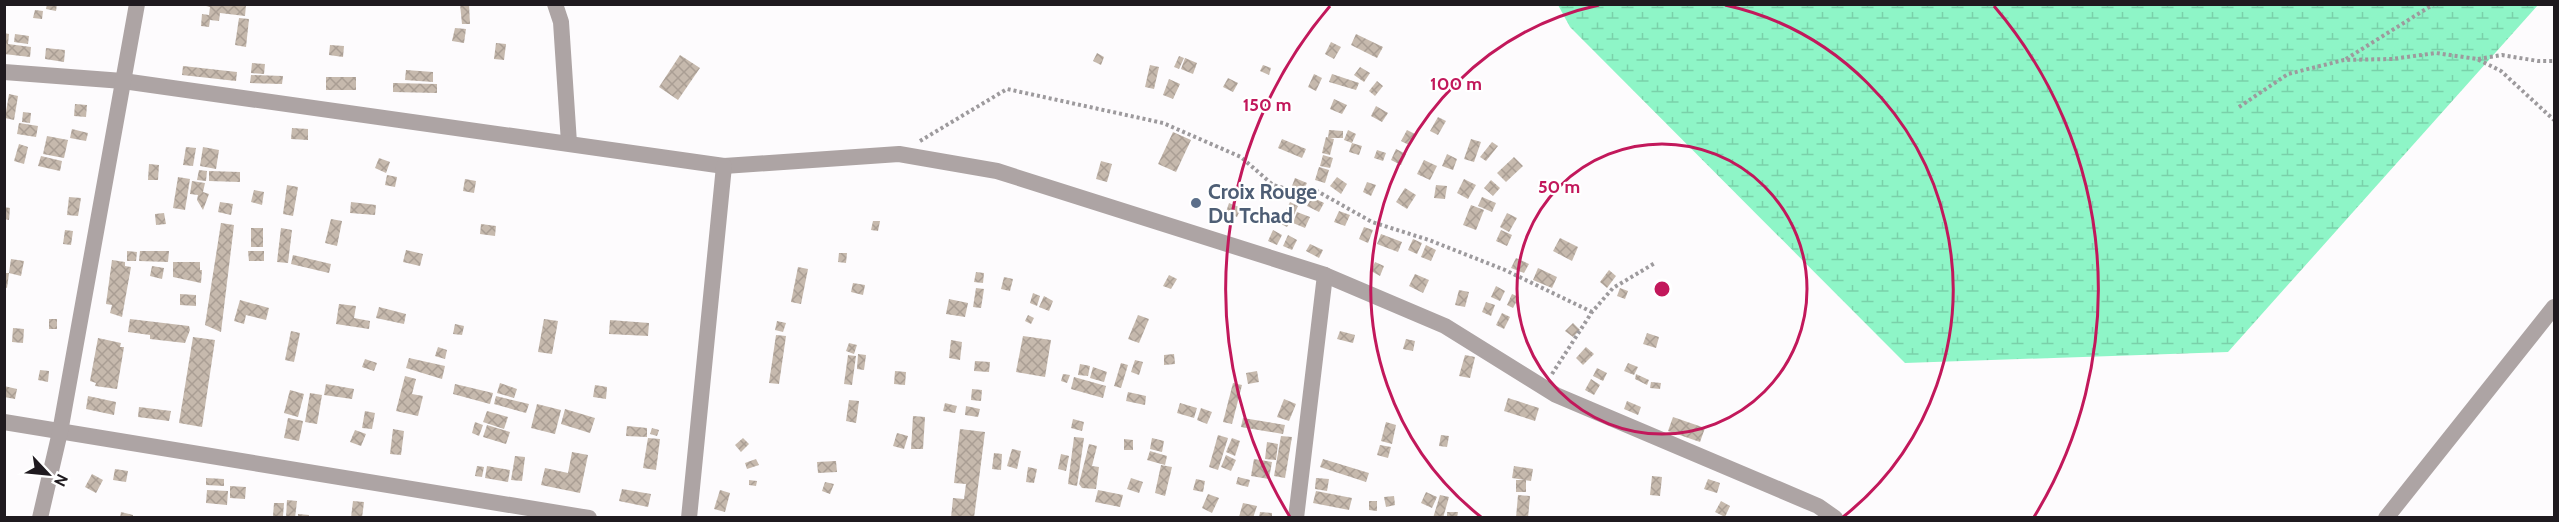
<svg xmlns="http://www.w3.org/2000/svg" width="2559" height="522" viewBox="0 0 2559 522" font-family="Cabin,sans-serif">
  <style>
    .wetland { fill: url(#wetland-marsh) }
    .building { fill: url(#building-cross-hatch) }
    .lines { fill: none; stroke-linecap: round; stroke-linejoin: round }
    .path { stroke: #9d9a9d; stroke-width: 4; stroke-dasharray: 3 3; stroke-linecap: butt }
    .street { stroke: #ada4a4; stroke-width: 16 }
    .ring { fill: none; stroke: #c2185b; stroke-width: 3 }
    .service-dot { fill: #5c6f8a; stroke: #fff; stroke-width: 2 }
    .labels { text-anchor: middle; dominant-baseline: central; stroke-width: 4.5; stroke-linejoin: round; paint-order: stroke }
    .service-label { font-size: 21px; font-weight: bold; fill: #4e5e75; stroke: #fff; text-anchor: start }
    .centre { fill: #c2185b; stroke: #fff; stroke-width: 3 }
    .ring-label { font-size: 18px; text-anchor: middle; font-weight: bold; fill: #c2185b; stroke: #fff; stroke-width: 4.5; stroke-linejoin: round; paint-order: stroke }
  </style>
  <defs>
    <pattern id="wetland-marsh" width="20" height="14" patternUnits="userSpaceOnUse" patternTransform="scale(1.5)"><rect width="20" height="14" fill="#8ef5c7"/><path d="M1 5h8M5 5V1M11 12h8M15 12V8" fill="none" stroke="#7ad1aa"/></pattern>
    <pattern id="building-cross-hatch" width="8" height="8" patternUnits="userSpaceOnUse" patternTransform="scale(1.5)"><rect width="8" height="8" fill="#c6b9ad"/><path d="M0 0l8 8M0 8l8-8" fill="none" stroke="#aa9e94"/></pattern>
  </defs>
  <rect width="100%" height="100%" fill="#fdfbfd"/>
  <path class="wetland" d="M1558,5h980l-310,347 -323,11 -335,-336z"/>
  <g class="building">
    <path d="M47,4h10l-1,7 -10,-2z"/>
    <path d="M460,4h9l1,20h-8z"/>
    <path d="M202,5h44l-1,11 -25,-3 -1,8 -9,-1 -1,7 -8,-1 1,-12 7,1 1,-8z"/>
    <path d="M35,10l8,1 -1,8 -9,-1z"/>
    <path d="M239,18l10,1 -3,28 -11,-2z"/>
    <path d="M455,28l11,1 -2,14 -12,-2z"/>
    <path d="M4,33l5,1 -1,10 23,3 -1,10 -26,-3z"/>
    <path d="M15,34l14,2 -1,8 -14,-2z"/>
    <path d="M1356,34l27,13 -6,11 -26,-13z"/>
    <path d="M1331,42l10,5 -7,12 -9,-5z"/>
    <path d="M496,43l10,1 -2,16 -10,-1z"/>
    <path d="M330,45l14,1 -1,11 -14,-2z"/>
    <path d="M46,48l19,2 -1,12 -19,-3z"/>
    <path d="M1097,53l7,4 -3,8 -8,-4z"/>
    <path d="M680,55l20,13 -22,32 -19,-13z"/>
    <path d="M1179,56l5,2 -5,11 -5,-2z"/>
    <path d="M1185,58l12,5 -4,11 -12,-5z"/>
    <path d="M252,63l13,1 -1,10 -13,-1z"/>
    <path d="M1150,65l9,2 -5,22 -9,-2z"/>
    <path d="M1263,65l8,3 -2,7 -9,-4z"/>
    <path d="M183,66l54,6 -1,9 -54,-6z"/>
    <path d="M1360,67l10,6 -6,9 -10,-7z"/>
    <path d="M406,70l27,2v10l-28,-2z"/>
    <path d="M1314,74l8,4 -6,13 -8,-4z"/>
    <path d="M1332,74l27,9 -3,7 -27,-8z"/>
    <path d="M251,75l32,1 -1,8 -32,-1z"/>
    <rect x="326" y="77" width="30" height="13"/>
    <path d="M1228,78l10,5 -5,9 -10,-5z"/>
    <path d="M1169,79l11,5 -7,15 -10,-4z"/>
    <path d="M1377,81l6,5 -8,10 -6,-5z"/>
    <path d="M393,83l44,1v9l-44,-1z"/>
    <path d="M9,94l9,2 -4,24 -9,-2z"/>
    <path d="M1334,99l13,6 -5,9 -12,-5z"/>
    <path d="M75,104l12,1 -1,12 -12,-1z"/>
    <path d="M1376,106l12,7 -6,9 -11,-6z"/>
    <path d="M23,112l8,1 -1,10 -8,-1z"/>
    <path d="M1438,117l8,4 -8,14 -8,-4z"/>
    <path d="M19,123l19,3 -2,11 -19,-3z"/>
    <path d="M292,128l16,1v11l-17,-1z"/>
    <path d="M72,129l16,4 -2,8 -16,-3z"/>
    <path d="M1329,130l14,1v7h-15z"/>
    <path d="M1348,130l8,4 -4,9 -8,-3z"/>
    <path d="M1407,130l8,4 -6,11 -8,-4z"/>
    <path d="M1173,132l18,8 -15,32 -18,-8z"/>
    <path d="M47,136l21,4 -4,18 -21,-4z"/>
    <path d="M1326,137l8,2 -4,16 -8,-2z"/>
    <path d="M1282,139l24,10 -4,9 -24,-10z"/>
    <path d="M1471,139l10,3 -7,20 -10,-3z"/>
    <path d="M1492,142l6,4 -12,15 -6,-4z"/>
    <path d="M1352,143l10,3 -3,9 -10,-3z"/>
    <path d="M19,144l9,3 -4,17 -10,-3z"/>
    <path d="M186,147l10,1 -3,18 -10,-1z"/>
    <path d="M203,147l16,3 -3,19 -16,-3z"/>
    <path d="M1396,149l10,5 -5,11 -10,-5z"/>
    <path d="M1377,150l9,3 -3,8 -9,-3z"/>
    <path d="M1447,154l10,5 -4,11 -11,-4z"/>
    <path d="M1323,155l10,3 -3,10 -10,-2z"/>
    <path d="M41,156l21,5 -2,10 -22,-5z"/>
    <path d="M1514,157l9,9 -17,16 -9,-9z"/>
    <path d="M379,158l11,4 -4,11 -11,-5z"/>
    <path d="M1424,160l13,6 -7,14 -13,-6z"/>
    <path d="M1101,161l11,3 -5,18 -11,-3z"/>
    <path d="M149,164l10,1 -1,15h-10z"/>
    <path d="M1319,167l10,3 -4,13 -10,-3z"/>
    <path d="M199,170l8,1 -1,10 -9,-1z"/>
    <path d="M209,171l31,1v10l-31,-1z"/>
    <path d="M387,175l10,2 -2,10 -10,-2z"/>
    <path d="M178,177l12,2 -5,31 -12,-2z"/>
    <path d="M1337,177l10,7 -6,10 -11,-8z"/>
    <path d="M1295,178l12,5 -4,8 -11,-5z"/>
    <path d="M465,179l11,2 -2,12 -11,-2z"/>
    <path d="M1464,179l12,6 -8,14 -11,-6z"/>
    <path d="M1491,180l9,8 -7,8 -9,-8z"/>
    <path d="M192,181l13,2 -2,9 6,2 -6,16 -6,-10 1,-5 -8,-1z"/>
    <path d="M1367,182l9,3 -5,11 -8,-4z"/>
    <path d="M287,185l11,2 -5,29 -10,-2z"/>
    <path d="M1436,185l11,1 -2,13 -11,-1z"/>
    <path d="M1246,186l8,4 -5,9 -7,-4z"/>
    <path d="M1405,188l11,7 -9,14 -11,-7z"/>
    <path d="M254,190l10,2 -2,13 -11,-3z"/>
    <path d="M69,197l12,1 -3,18 -11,-1z"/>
    <path d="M1312,197l12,6 -5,9 -12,-6z"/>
    <path d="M1482,197l14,6 -4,9 -14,-6z"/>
    <path d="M220,202l13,2 -2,11 -13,-3z"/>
    <path d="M351,202l25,3 -1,10 -25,-2z"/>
    <path d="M1290,202l8,4 -5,11 -8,-4z"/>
    <path d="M1229,203l12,5 -4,9 -11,-5z"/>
    <path d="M1471,205l13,5 -8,20 -13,-5z"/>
    <path d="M4,207l6,1 -1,12 -5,-1z"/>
    <path d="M1339,211l11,4 -5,11 -11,-4z"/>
    <path d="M1297,212l13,5 -5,11 -12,-5z"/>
    <path d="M164,213l2,11 -10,1 -1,-11z"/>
    <path d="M1507,213l10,5 -8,14 -9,-5z"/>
    <path d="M1281,214l11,5 -5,8 -10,-5z"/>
    <path d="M331,219l11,2 -5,25 -12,-3z"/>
    <path d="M873,221h7l-2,10 -7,-1z"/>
    <path d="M221,223l13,2 -13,107 -16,-7z"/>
    <path d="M481,224l15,2 -1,10 -15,-2z"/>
    <path d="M1364,227l9,3 -5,13 -9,-4z"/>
    <rect x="251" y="228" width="12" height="19"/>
    <path d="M281,228l11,2 -4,33 -11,-1z"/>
    <path d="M65,230l8,1 -2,14 -8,-1z"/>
    <path d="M1273,230l9,5 -5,10 -9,-4z"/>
    <path d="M1501,230l11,5 -5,11 -11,-5z"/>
    <path d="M1381,234l21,8 -4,10 -21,-8z"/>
    <path d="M1288,235l9,5 -5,10 -9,-4z"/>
    <path d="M1560,238l18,9 -6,14 -19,-10z"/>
    <path d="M1413,239l9,4 -5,11 -9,-4z"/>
    <path d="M1310,244l13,6 -4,8 -13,-7z"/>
    <path d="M1426,245l10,5 -5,11 -10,-4z"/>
    <path d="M406,250l17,4 -3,12 -17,-4z"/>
    <path d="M127,251l10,1 -1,9h-9z"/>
    <path d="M140,251h29l-1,11 -29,-1z"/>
    <path d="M248,251h16v10h-15z"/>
    <path d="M839,253h8l-1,10 -8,-1z"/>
    <path d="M293,255l38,9 -2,9 -38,-9z"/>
    <path d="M1516,258l13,6 -5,9 -13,-5z"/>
    <path d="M11,259l13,2 -3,15 -12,-3z"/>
    <path d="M112,260l13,2v4l6,1 -9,50 -12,-4 2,-8 -6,-1z"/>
    <path d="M173,262h27v8h2l-1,13 -28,-6z"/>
    <path d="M1375,262l9,4 -4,10 -9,-5z"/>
    <path d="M152,266l12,2 -2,11 -12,-3z"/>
    <path d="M798,267l10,2 -7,35 -10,-2z"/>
    <path d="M1538,268l19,9 -5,11 -19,-8z"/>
    <path d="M1609,270l7,6 -9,12 -7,-6z"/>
    <path d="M976,272l8,1 -1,10 -9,-1z"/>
    <path d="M4,273h5l-2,15 -3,-1z"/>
    <path d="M1415,274l14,6 -6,13 -14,-7z"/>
    <path d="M1169,275l8,4 -6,10 -8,-3z"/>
    <path d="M1004,277l9,2 -3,12 -9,-2z"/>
    <path d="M853,283l12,2 -2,10 -12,-3z"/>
    <path d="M1496,286l9,5 -5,10 -9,-4z"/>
    <path d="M976,288l8,1 -3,19 -8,-1z"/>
    <path d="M1620,288l8,3 -3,8 -8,-3z"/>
    <path d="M1459,290l10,2 -4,15 -10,-2z"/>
    <path d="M1033,293l7,3 -3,10 -7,-3z"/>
    <path d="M180,294l16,1v11l-16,-1z"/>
    <path d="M1512,294l7,3 -6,11 -6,-3z"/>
    <path d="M1044,296l9,5 -4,10 -10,-4z"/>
    <path d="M949,299l19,4 -3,14 -19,-3z"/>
    <path d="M240,300l29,8 -3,12 -20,-5 -2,9 -10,-3z"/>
    <path d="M1486,302l9,3 -4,11 -9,-4z"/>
    <path d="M339,304l17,2 -2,12 16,3 -1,8 -33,-5z"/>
    <path d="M379,307l27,7 -2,10 -28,-6z"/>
    <path d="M1502,313l8,4 -6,12 -8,-4z"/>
    <path d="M1028,315l6,3 -3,6 -6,-3z"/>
    <path d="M1138,315l11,4 -10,24 -11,-4z"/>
    <rect x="49" y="319" width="8" height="10"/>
    <path d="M130,319l59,7 1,4 -5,13 -35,-4v-4l-22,-3z"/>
    <path d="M544,319l14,2 -6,33 -14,-2z"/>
    <path d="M610,320l39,3 -1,13 -39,-2z"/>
    <path d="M777,321l9,2 -3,9 -8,-2z"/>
    <path d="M1573,323l7,7 -7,7 -8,-6z"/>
    <path d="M455,324l9,2 -2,9 -9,-1z"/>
    <path d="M13,328l11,1 -1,14 -11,-1z"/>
    <path d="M291,331l9,2 -6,29 -9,-2z"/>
    <path d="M1340,331l15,4 -2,8 -16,-4z"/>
    <path d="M1647,333l12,4 -3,11 -13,-4z"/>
    <path d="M776,335l10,1 -7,48 -10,-1z"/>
    <path d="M1023,336l28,4 -6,37 -29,-5z"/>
    <path d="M193,337l22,3 -13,87 -23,-4z"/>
    <path d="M98,338l23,5 -1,4h4l-7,42 -22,-3 1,-3 -6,-2z"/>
    <path d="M1406,339l9,2 -2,10 -10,-2z"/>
    <path d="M951,340l11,2 -2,18 -11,-2z"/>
    <path d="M849,343l8,2 -3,9 -8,-3z"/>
    <path d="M438,347l9,3 -2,9 -10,-3z"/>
    <path d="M1586,347l8,7 -11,11 -7,-7z"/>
    <path d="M858,354l8,1 -2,15 -7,-1z"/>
    <path d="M1174,354l1,10 -11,1v-10z"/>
    <path d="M848,355l8,1 -4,29 -8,-1z"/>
    <path d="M1465,355l10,2 -5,21 -11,-2z"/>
    <path d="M409,358l36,8 -3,13 -36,-11z"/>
    <path d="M365,359l12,4 -3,8 -12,-4z"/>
    <path d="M1135,360l8,2 -4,13 -8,-3z"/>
    <path d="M975,361l15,1 -1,10 -15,-1z"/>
    <path d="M1121,363l7,2 -7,23 -7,-2z"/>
    <path d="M1628,363l10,4 -4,8 -10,-4z"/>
    <path d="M1080,364l10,2 -2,10 -10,-1z"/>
    <path d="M1093,367l14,5 -3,10 -14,-4z"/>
    <path d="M1597,368l10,5 -4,8 -10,-5z"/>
    <path d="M40,370l9,1 -1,11 -10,-2z"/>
    <path d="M895,371l11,1 -1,13 -11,-1z"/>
    <path d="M1257,371l2,11 -11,2 -2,-11z"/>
    <path d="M1063,374l7,1 -3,8 -6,-2z"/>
    <path d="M1636,374l13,6 -2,5 -12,-6z"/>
    <path d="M405,376l11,3 -4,15 11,2 -5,20 -22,-5z"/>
    <path d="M1074,377l32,9 -3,12 -32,-9z"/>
    <path d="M1591,379l9,6 -6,10 -9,-5z"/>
    <path d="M1651,382l10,1 -1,6 -10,-1z"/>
    <path d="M500,383l17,6 -3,9 -17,-5z"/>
    <path d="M1233,383l9,2 -10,39 -9,-2z"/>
    <path d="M326,384l28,5 -2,10 -28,-4z"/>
    <path d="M455,384l38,9 -3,11 -37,-10z"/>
    <path d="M595,385l12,2 -1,12 -13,-2z"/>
    <path d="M4,386l13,3 -2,10 -11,-2z"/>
    <path d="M972,389l10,1 -1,11 -10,-1z"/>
    <path d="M290,390l14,4 -6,23 -14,-4z"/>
    <path d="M1128,392l18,4 -1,9 -19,-4z"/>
    <path d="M310,393l12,2 -5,29 -12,-2z"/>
    <path d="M88,396l28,6 -2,13 -28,-6z"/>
    <path d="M496,396l33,8 -3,9 -32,-9z"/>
    <path d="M1508,398l31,10 -4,13 -31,-10z"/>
    <path d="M1284,399l12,5 -7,17 -12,-4z"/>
    <path d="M849,400l10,1 -3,22 -10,-2z"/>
    <path d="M1627,401l14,6 -3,8 -14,-6z"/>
    <path d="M945,403l12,3 -2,7 -12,-2z"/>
    <path d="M1180,403l17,5 -3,10 -17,-5z"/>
    <path d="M537,404l24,6 -6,24 -24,-6z"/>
    <path d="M966,406l14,3 -2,8 -13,-2z"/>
    <path d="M139,407l32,4 -2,10 -31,-4z"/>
    <path d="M1201,408l11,4 -5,12 -10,-4z"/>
    <path d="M565,409l30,9 -5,15 -29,-9z"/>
    <path d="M365,411l10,2 -3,16 -10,-1z"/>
    <path d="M487,411l21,6 -4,12 -21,-7z"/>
    <path d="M913,416l12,1 -2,32h-12z"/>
    <path d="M1673,417l32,11 -5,14 -32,-11z"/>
    <path d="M288,418l15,3 -4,20 -15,-3z"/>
    <path d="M1243,418l42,7 -2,9 -42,-7z"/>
    <path d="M1073,419l11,3 -2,9 -11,-3z"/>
    <path d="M475,422l8,3 -4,11 -7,-3z"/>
    <path d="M1386,422l10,3 -4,19 -11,-3z"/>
    <path d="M487,425l23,7 -4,12 -23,-7z"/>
    <path d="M627,426l20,2v9l-21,-1z"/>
    <path d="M652,428l7,2 -2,6 -7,-2z"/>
    <path d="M393,429l11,2 -3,24 -11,-1z"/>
    <path d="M960,429l25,3 -11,86h-23l2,-20 11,1 2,-15 -12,-1z"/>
    <path d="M355,430l11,4 -5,12 -11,-4z"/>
    <path d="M897,433l11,3 -4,13 -11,-3z"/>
    <path d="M1218,435l10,3 -10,32 -9,-3z"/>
    <path d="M1441,435l8,1 -2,11 -8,-1z"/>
    <path d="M1281,436l11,1 -7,41 -11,-2z"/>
    <path d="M1074,437l10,1 -7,48 -9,-2z"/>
    <path d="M648,438l12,1 -4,31 -13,-2z"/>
    <path d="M743,438l6,6 -8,8 -6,-7z"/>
    <path d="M1152,438l12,3 -2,11 -12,-3z"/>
    <path d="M1232,438l8,3 -5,15 -9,-4z"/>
    <path d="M1124,439l9,1v10h-9z"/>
    <path d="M1267,442l11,2 -2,16 -11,-1z"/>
    <path d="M1089,444l8,2 -5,20 7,1 -3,22 -14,-1 -3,-4z"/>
    <path d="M1380,445l11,2 -3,11 -11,-3z"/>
    <path d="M1012,449l9,2 -4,18 -10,-3z"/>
    <path d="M1150,451l17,5 -2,9 -18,-5z"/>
    <path d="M572,452l16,3 -8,38 -39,-8 4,-17 23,5z"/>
    <path d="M994,453l8,1 -1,16 -9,-1z"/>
    <path d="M1061,454l8,2 -3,15 -8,-2z"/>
    <path d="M1226,455l10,5 -5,11 -10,-4z"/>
    <path d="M515,456l10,1 -3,24 -11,-1z"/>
    <path d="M756,459l3,6 -12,4 -2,-6z"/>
    <path d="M1254,459l18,3 -3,17 -18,-3z"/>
    <path d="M1323,459l46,14 -3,9 -46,-15z"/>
    <path d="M836,461l1,11 -19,1 -1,-11z"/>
    <path d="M1161,465l11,2 -7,29 -10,-3z"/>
    <path d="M477,466l7,1 -2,10 -7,-1z"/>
    <path d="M487,466l23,4 -2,12 -23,-4z"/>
    <path d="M1514,466l19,3 -2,12 -19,-3z"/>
    <path d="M1028,467l9,2 -3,14 -8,-1z"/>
    <path d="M115,469l13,2 -2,11 -13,-2z"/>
    <path d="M92,474l11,6 -7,13 -11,-6z"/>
    <path d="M1652,476l10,1 -2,19 -10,-1z"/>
    <path d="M1238,477l12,3 -2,7 -12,-3z"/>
    <path d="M206,478l18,1v7l-18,-1z"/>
    <path d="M1131,478l12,4 -4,11 -12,-4z"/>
    <path d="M1316,478l13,1 -2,12 -12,-2z"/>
    <path d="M1196,479l9,2 -2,11 -10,-2z"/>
    <path d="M1708,479l12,4 -3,10 -13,-4z"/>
    <path d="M749,480l8,1 -1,5 -7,-1z"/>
    <rect x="1516" y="480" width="10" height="12"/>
    <path d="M825,482l9,2 -4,10 -8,-3z"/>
    <path d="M230,486l16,1 -1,12 -15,-1z"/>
    <path d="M622,489l29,5 -3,13 -29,-6z"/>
    <path d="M207,490l21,1 -1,14 -21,-2z"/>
    <path d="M720,490l10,3 -5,19 -11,-3z"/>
    <path d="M1098,490l25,5 -3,12 -25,-5z"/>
    <path d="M1316,491l36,7 -3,12 -36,-7z"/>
    <path d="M1426,492l11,5 -5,11 -11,-5z"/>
    <path d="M1208,494l11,4 -7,15 -10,-5z"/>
    <path d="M1440,495l9,2 -6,21h-10z"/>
    <path d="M1518,495l12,1 -2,22h-12z"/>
    <path d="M1394,496l1,9 -9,2 -2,-10z"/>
    <path d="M287,500l10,1 -2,17h-9z"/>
    <path d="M353,501l11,1 -2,16h-11z"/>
    <path d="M1369,501h8v10l-8,-1z"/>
    <path d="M1721,501l9,5 -5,11 -10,-5z"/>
    <path d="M274,503h10l-1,13h-10z"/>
    <path d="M1243,503l14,3 -4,12 -14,-1z"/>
    <path d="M121,512l12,3v3h-13z"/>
    <path d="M1260,512l12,1v5h-13z"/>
    <path d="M1447,512h11l-1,6h-10z"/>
    <path d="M298,514l11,1v3h-11z"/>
  </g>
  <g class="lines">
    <g class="path">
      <path d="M2554,4v1"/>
      <path d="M2346,59l88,-55"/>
      <path d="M2478,59l24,-4 36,6h16"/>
      <path d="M2239,107l49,-33 56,-14 48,-1 44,-6 41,6 24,12 53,49"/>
      <path d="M920,141l87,-52 156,34 78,34 32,28 21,6h23l55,31 57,18 76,30 87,42"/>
      <path d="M1552,374l40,-62 21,-24 42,-25"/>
    </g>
    <g class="street">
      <path d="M555,4l6,18 8,121"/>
      <path d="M4,72l119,9 601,85 175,-12 98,17 328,104 120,51 111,69 262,111 17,12"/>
      <path d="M4,422l585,96"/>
      <path d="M40,518l20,-86 77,-428"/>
      <path d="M689,518l35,-352"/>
      <path d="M1296,518l29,-243"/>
      <path d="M2386,518l168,-211"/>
    </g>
  </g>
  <g class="ring">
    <circle cx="1662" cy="289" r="145"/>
    <path d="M1481 517A291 291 0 0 1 1599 5M1725 5A291 291 0 0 1 1843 517"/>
    <path d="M1290 517A436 436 0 0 1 1330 6M1994 6A436 436 0 0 1 2034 517"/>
  </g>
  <circle class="service-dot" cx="1196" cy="203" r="6"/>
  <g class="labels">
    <g class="service-label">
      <text x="1208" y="191">Croix Rouge<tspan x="1208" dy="24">Du Tchad</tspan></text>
    </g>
  </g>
  <circle cx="1662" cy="289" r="9" class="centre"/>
  <g class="ring-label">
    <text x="1456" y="90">100 m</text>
    <text x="1267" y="111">150 m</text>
    <text x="1559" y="193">50 m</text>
  </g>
  <rect width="2559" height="522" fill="none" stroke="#1f1a1f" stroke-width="12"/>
  <g transform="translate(48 474) rotate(116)" stroke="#ffffff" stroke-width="4.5" paint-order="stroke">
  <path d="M0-4.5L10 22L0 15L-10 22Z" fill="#1f1a1f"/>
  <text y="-9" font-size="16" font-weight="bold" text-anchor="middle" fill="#1f1a1f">N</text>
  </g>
</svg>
